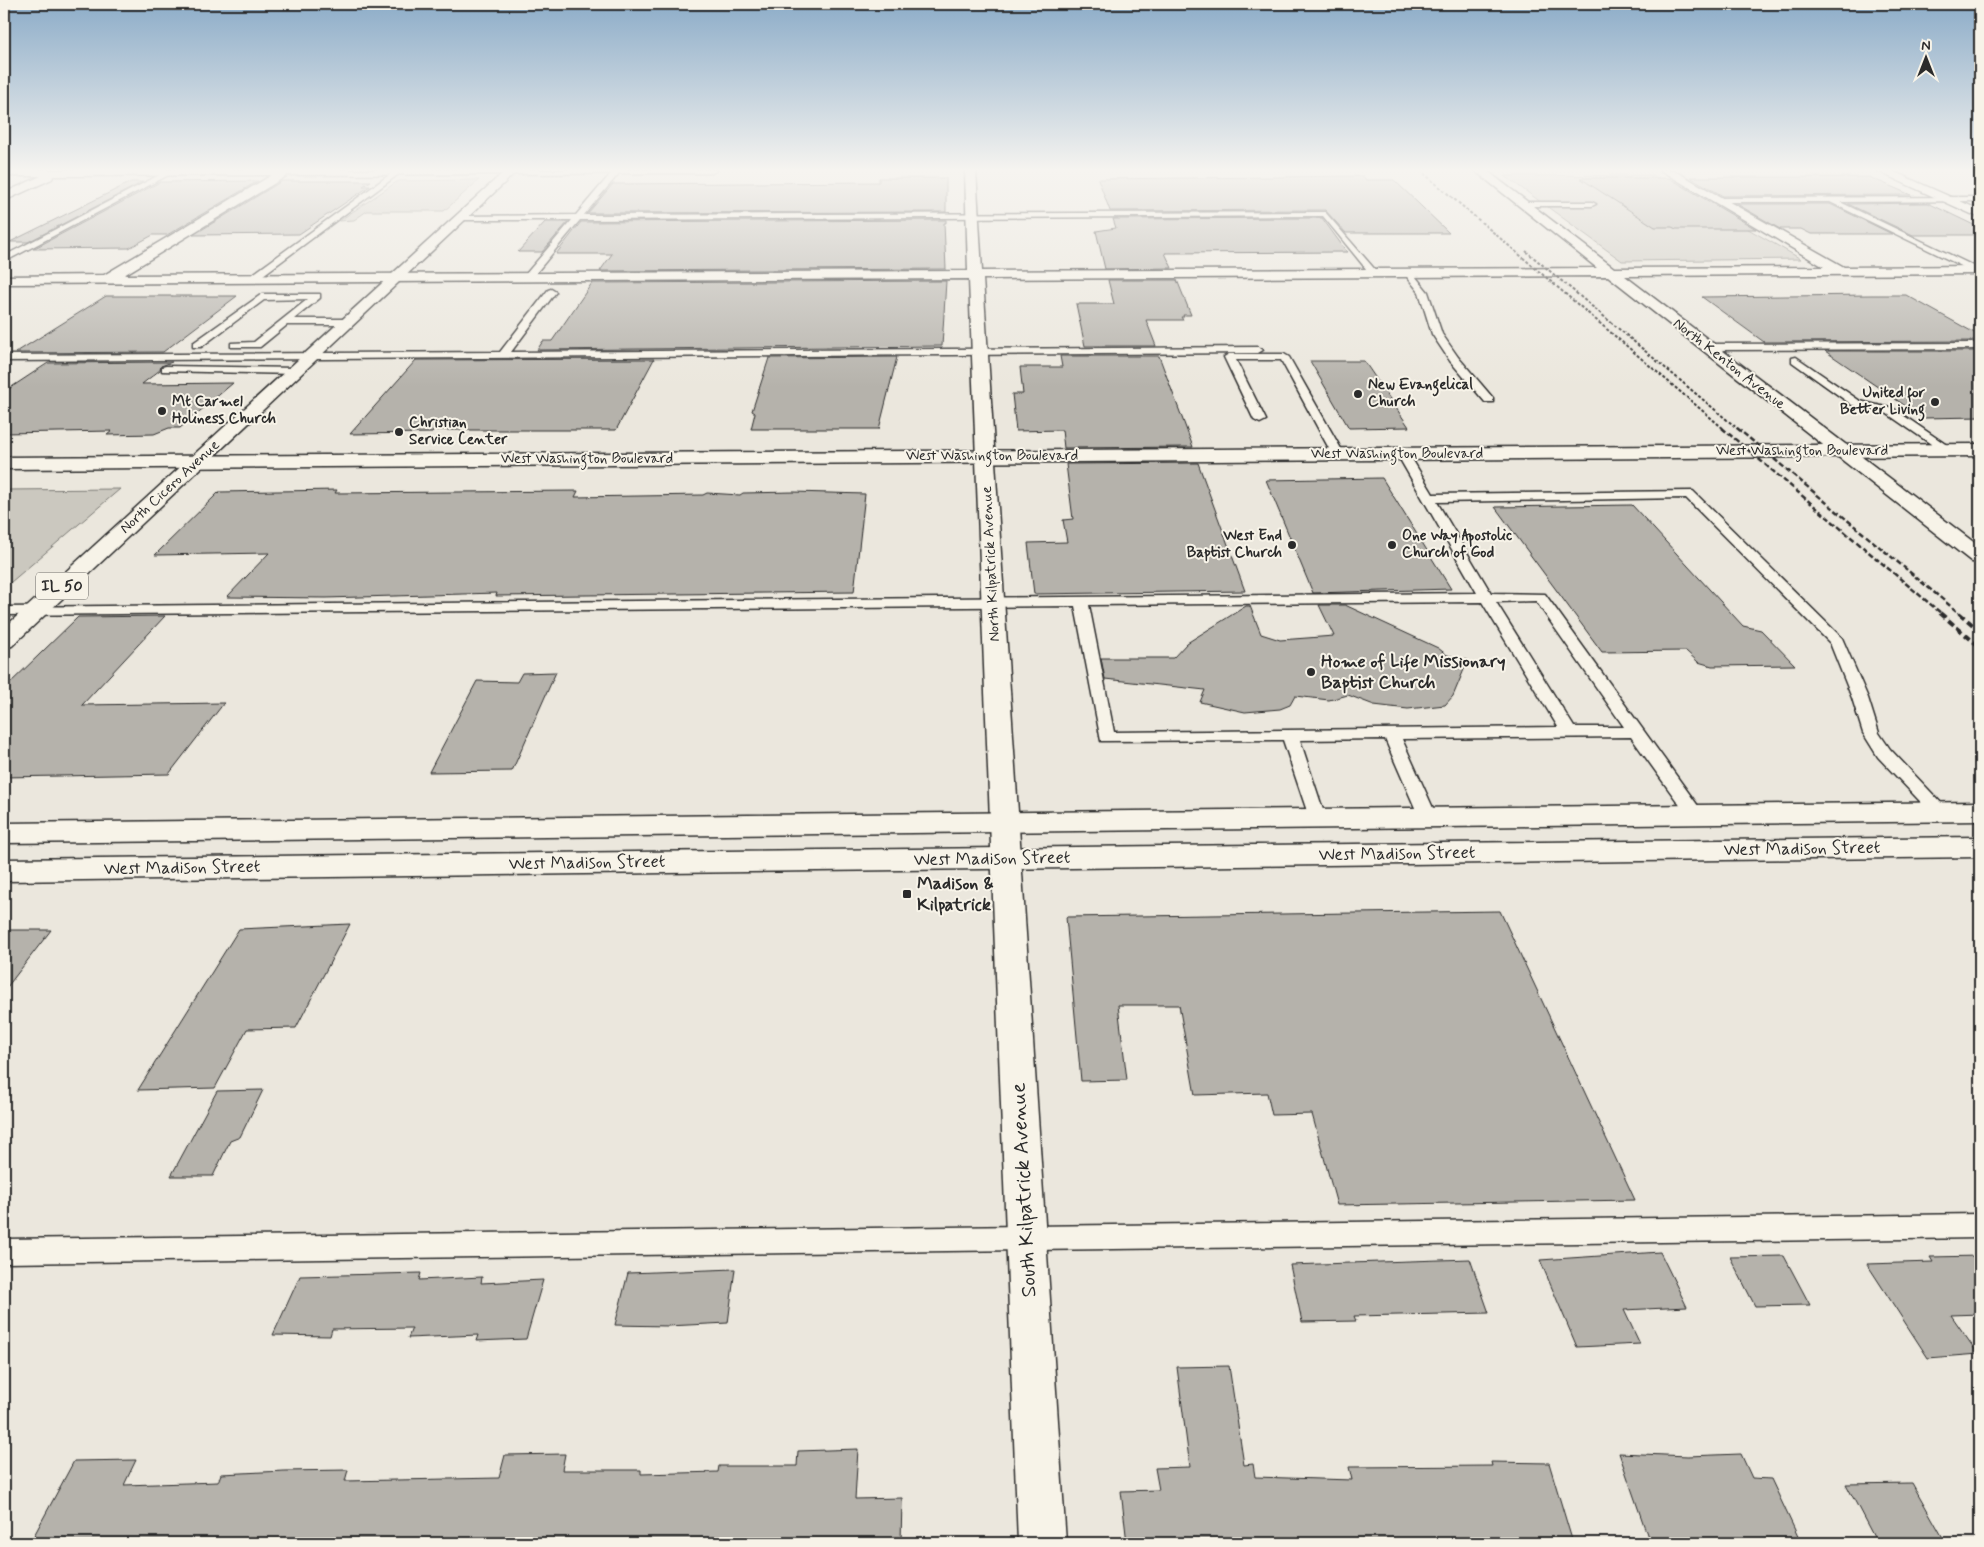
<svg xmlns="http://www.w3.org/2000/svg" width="1984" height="1547" viewBox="0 0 1984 1547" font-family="Mynerve,sans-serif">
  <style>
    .green { fill: #cbc8bf; stroke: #7b7a75 }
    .building { fill: #b5b2ab; stroke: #2b2b2b }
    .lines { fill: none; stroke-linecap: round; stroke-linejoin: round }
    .lane-casing { stroke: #2b2b2b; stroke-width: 3 }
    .street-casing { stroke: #2b2b2b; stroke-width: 3 }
    .secondary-casing { stroke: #2b2b2b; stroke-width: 3 }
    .primary-casing { stroke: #2b2b2b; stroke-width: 3 }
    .lane { fill: #f7f3e8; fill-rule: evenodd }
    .street { fill: #f7f3e8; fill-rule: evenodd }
    .secondary { fill: #f7f3e8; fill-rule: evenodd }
    .primary { fill: #f7f3e8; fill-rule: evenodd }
    .rail-far2 { stroke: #2b2b2b; stroke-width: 2; stroke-dasharray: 3 2; stroke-linecap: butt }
    .rail-far1 { stroke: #2b2b2b; stroke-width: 2.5; stroke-dasharray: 5.5 2.5; stroke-linecap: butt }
    .rail { stroke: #2b2b2b; stroke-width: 4; stroke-dasharray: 7 4; stroke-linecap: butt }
    .poi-dot { fill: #2b2b2b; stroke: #f7f3e8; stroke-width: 2 }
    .labels { text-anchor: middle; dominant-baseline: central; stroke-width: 4; stroke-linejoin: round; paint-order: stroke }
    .far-street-label { font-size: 15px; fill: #2b2b2b; stroke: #f7f3e8 }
    .far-poi-label { font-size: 15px; font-weight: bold; fill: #2b2b2b; stroke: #f7f3e8; text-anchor: start }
    .shield { fill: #f7f3e8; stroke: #686764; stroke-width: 1 }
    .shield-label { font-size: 16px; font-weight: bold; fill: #2b2b2b }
    .poi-label { font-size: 18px; font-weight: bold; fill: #2b2b2b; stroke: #f7f3e8; text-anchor: start }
    .street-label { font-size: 18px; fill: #2b2b2b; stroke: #f7f3e8 }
    .near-street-label { font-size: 21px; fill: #2b2b2b; stroke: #f7f3e8 }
  </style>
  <rect width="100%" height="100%" fill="#ebe7dd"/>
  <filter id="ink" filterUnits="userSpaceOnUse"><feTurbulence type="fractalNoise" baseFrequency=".02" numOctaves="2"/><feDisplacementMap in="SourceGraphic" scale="10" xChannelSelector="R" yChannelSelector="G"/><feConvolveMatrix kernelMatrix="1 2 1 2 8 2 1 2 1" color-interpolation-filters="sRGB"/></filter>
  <g filter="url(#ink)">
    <g class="green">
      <path d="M1653,175l148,84 -179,2 -117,-85z"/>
      <path d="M479,180l-35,31h-77l-13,9 -15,1 59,-40z"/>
      <path d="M120,489l-116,99v-98z"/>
    </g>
    <g class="building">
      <path d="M1363,176l3,4h28l55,53h-103l-21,-23 -215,1 -12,-32z"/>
      <path d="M1690,177h179l42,18 -188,1z"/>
      <path d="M879,178h67v34l-358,1 25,-29 266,-2z"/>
      <path d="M1580,178h89l87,51h-80l-4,-2h-17z"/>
      <path d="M258,181l-91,54h-14l-24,13 -96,1 127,-67z"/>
      <path d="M282,181h89l-8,5h7l-71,48 -106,1z"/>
      <path d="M131,182h12l-115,60h-18z"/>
      <path d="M1928,203l52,25v7h-67l-65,-31z"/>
      <path d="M1737,204h93l62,30h-81l-10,-5h-21z"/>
      <path d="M1322,218l25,34 -182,1 7,15 -67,1 -9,-38 20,-3 -3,-9z"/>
      <path d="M946,220v3h-2l2,46 -346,2 12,-17h-56l25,-32z"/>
      <path d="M545,222h23l-26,30h-24z"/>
      <path d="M1108,280h69l14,35h-8l1,2h-3l2,3h-37l10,26h-71l-9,-42h38z"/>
      <path d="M946,281l-4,65 -405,4 6,-9h9l40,-58z"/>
      <path d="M1871,295h35l74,41v5l-216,1 -62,-45z"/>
      <path d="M106,296h131l-74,56 -148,1z"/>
      <path d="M1825,351h155v66l-57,1z"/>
      <path d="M1060,356h99l34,91 -129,1 -2,-18 -46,1 -4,-37h11l-3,-27h42z"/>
      <path d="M897,357l-18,72h-128l4,-16 -3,-2 17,-53z"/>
      <path d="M654,359l-38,71h-182l-2,3 -82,1 66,-74z"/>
      <path d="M1310,361h54l45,66 -60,1z"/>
      <path d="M172,362l-11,4 -1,4 -18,14 91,-1 -53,45h-11l-15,6 -47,1 5,-4 -108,2v-41l44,-29z"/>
      <path d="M1198,463l47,128 -211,3 -6,-51 39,-1 -4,-22 10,-1 -7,-55z"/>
      <path d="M1382,478l69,111 -138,4 -47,-113z"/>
      <path d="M337,490l-2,3 243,-2 -3,6 128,-2 4,-2 33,2 3,-2 51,-1 71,2 -11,98 -358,4 1,-3 -171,5 -99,-1 42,-44 -114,2 64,-63z"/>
      <path d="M1632,505l111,121 18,4 34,35 -83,1 -14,-4 -12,-11 -84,1 -107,-145z"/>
      <path d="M1319,605h26l93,43 9,7 21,5 -15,36 -8,9 -37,4 -34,-4 -26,-10 -19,5 -34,-4 -5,9 -10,4 -35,3 -45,-10 5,-12 -100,-11 -4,-21h72l14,-15 59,-37h4l11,28 19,6 54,-4z"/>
      <path d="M165,616l-83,89 142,-2 -55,71 -165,3v-88l74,-72z"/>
      <path d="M556,672l-44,99 -83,1 48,-91 40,1 5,-9z"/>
      <path d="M1500,911l135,289 -298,5 -25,-91 -40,1 -5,-22 -72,2 -16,-90h-61l9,75 -46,1 -15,-164z"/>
      <path d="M350,924l-54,104 -49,1 -32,59 -77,2 101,-161z"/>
      <path d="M4,930h47l-47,61z"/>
      <path d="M263,1090l-23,47 -10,4 -17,35h-42l46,-85z"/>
      <path d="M1660,1252l27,55 -63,3 16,34 -63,3 -37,-87z"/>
      <path d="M1784,1256l26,49 -55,1 -25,-49z"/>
      <path d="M1980,1256v58l-29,1 27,39 -50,4 -61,-94 66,-2 -3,-5z"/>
      <path d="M1470,1259l19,54 -135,3 2,5 -54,1 -12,-57z"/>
      <path d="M735,1269l-7,54 -60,3 -53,-1 13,-52z"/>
      <path d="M421,1273l-2,7 63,-3 -1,6 62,-3 -17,59 -50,2 2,-6 -70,3 4,-10 -80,1 -2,7 -57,-1 27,-59z"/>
      <path d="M1229,1366l15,99 9,-1 2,13 97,3 -3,-13 143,-1 -1,-4 58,1 24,80h-446l-6,-52 38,-1 -4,-22 35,-1 -13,-100z"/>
      <path d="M858,1449l-3,50 47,-1 -1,45h-871l44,-82 62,-1 -12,25 94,-3 3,-8 63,-3 64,-1 -3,11 154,-3 6,-23 60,-1 -3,16h79v4l77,-2 1,-6h78l1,-15z"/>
      <path d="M1619,1453l69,3 53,-2 11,24 19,1 30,64h-151z"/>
      <path d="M1912,1483l34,60h-69l-31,-59z"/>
    </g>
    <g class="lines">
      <g class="lane-casing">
        <g id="lane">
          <path d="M169,170h9l-174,92v-6z"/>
          <path d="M396,170h8l-149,111h-6v-4z"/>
          <path d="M614,170l7,1 -37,44 741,-3 53,61 -7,2 -48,-59 -743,4 -49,59 -3,1 -4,-3 1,-2 47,-55h-111l-4,-2 4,-2 115,-1z"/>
          <path d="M1980,197v4l-140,1 140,67v6l-150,-73h-112l-4,-2 4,-2z"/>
          <path d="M1524,202h68l4,2 -4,2h-71l-1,-2z"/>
          <path d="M1405,271h6l17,21 14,42 16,23 35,41v4h-8l-35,-41 -18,-27 -13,-42 -15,-19z"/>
          <path d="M551,289l5,3 -45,60 747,-5 5,3 -5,3 -1254,8v-6l496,-3 48,-62z"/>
          <path d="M262,294h58v4l-26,21h55l5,3 -5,3h-62l-27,22h-29v-4l23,-1 54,-43 -44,1 -63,47h-8v-4z"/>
          <path d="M1980,343v6l-273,1 -5,-3 5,-3z"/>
          <path d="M1284,354l5,3 55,97 -2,3h-8l-2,-3 -51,-94h-45l30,60 -6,3 -6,-3 -30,-63 5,-3z"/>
          <path d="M1796,357l64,44 34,8 60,41 -2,3h-8l-58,-40 -34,-8 -60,-43v-4z"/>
          <path d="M166,366l130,2 5,3 -5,3 -134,-3v-4z"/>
          <path d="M1403,450l6,4 24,40 260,-3 149,147 26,60 11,35 11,16 56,59 3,4 -3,4 -6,2 -6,-2 -56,-59 -15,-24 -11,-35 -22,-55 -144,-145 -249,4 54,91 54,1 156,216 3,4 -3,4 -6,2 -6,-2 -58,-81 -229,2 35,78 -3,4 -6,2 -6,-2 -3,-4 -34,-78 -85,1 26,79 -3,4 -6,2 -6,-2 -28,-83 -182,1 -26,-135 -1071,9v-8l1473,-14 -80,-139zM1536,601l88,126h-50l-78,-125zM1482,602l76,125 -444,5 -25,-127z"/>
          <path d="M1980,1214v24l-1976,25v-24z"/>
        </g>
      </g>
      <g class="street-casing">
        <g id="street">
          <path d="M4,170h713l-5,3 -424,2 -164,100 844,-4 -3,-101h11l6,101 615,-3 -123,-98h12l128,98 210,-1 -164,-97h13l171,97 136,-1v8l-355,2 355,271v16l-8,-1 -364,-286 -625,3 83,1264h-48l-49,-1264 -965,5v-8l100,-1 168,-100 -219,1 -1,3 -48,22v-8l37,-17h-37z"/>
          <path d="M1875,170h15l90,40v8z"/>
        </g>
      </g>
      <g class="secondary-casing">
        <g id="secondary">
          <path d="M1980,444v12l-1976,13v-12z"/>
          <path d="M1980,802v19l-1976,22v-20z"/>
          <path d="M1980,837v20l-1976,24v-22z"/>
        </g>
      </g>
      <g class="primary-casing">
        <path id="primary" d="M506,170h12l-506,476 -8,2v-20z"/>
      </g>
      <use href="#lane" class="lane"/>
      <use href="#street" class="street"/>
      <use href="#secondary" class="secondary"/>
      <use href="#primary" class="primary"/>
      <g class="rail-far2">
        <path d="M1420,170l304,259"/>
        <path d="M1526,251l212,178"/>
      </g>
      <g class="rail-far1">
        <path d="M1722,428l220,186"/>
        <path d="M1737,428l223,186"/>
      </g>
      <g class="rail">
        <path d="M1940,613l40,34"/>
        <path d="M1959,613l21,18"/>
      </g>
    </g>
  </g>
  <linearGradient id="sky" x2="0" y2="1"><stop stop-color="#8cacc8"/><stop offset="0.44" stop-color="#f6f4f0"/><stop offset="1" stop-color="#f6f4f0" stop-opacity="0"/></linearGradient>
  <rect width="1984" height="387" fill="url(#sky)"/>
  <g class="poi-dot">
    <circle cx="1358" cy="394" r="5"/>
    <circle cx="1935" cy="402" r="5"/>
    <circle cx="162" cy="411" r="5"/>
    <circle cx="399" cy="432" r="5"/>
    <circle cx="1292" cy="545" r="5"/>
    <circle cx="1392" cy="545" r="5"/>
    <circle cx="1311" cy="672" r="5"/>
    <rect x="902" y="889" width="10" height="10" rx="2.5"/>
  </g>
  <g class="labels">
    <g class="far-street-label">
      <text transform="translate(1729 364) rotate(38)">North Kenton Avenue</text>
      <text x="1802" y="451">West Washington Boulevard</text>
      <text x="1397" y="454">West Washington Boulevard</text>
      <text x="992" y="456">West Washington Boulevard</text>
      <text x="587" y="459">West Washington Boulevard</text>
      <text transform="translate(170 487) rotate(-43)">North Cicero Avenue</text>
      <text transform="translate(991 564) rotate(-93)">North Kilpatrick Avenue</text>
    </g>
    <g class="far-poi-label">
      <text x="1368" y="385">New Evangelical<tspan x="1368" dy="17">Church</tspan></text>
      <text x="1925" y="393" text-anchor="end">United for<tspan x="1925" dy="17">Better Living</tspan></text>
      <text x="172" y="402">Mt Carmel<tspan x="172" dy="17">Holiness Church</tspan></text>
      <text x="409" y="423">Christian<tspan x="409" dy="17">Service Center</tspan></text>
      <text x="1282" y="536" text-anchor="end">West End<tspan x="1282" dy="17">Baptist Church</tspan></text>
      <text x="1402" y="536">One Way Apostolic<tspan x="1402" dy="17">Church of God</tspan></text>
    </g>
    <rect class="shield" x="36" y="572.5" width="52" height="27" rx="4"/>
    <g class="shield-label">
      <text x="62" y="586">IL 50</text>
    </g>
    <g class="poi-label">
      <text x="1321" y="662">Home of Life Missionary<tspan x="1321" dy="21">Baptist Church</tspan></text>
      <text x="917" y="884">Madison &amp;<tspan x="917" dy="21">Kilpatrick</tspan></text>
    </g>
    <g class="street-label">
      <text transform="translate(1802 849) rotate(-1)">West Madison Street</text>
      <text transform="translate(1397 854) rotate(-1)">West Madison Street</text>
      <text transform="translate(992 859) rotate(-1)">West Madison Street</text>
      <text transform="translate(587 863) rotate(-1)">West Madison Street</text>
      <text transform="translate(182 868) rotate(-1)">West Madison Street</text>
    </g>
    <g class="near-street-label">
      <text transform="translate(1024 1190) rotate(-93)">South Kilpatrick Avenue</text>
    </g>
  </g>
  <rect width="1984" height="1547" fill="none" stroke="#f7f3e8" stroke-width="20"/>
  <rect x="10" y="10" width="1964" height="1527" fill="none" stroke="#2b2b2b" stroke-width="2" filter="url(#ink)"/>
  <g transform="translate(1926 58)" stroke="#f7f3e8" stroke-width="4" paint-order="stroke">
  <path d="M0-4L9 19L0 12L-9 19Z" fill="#2b2b2b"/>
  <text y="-8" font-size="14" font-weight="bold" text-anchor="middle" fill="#2b2b2b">N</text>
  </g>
</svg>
